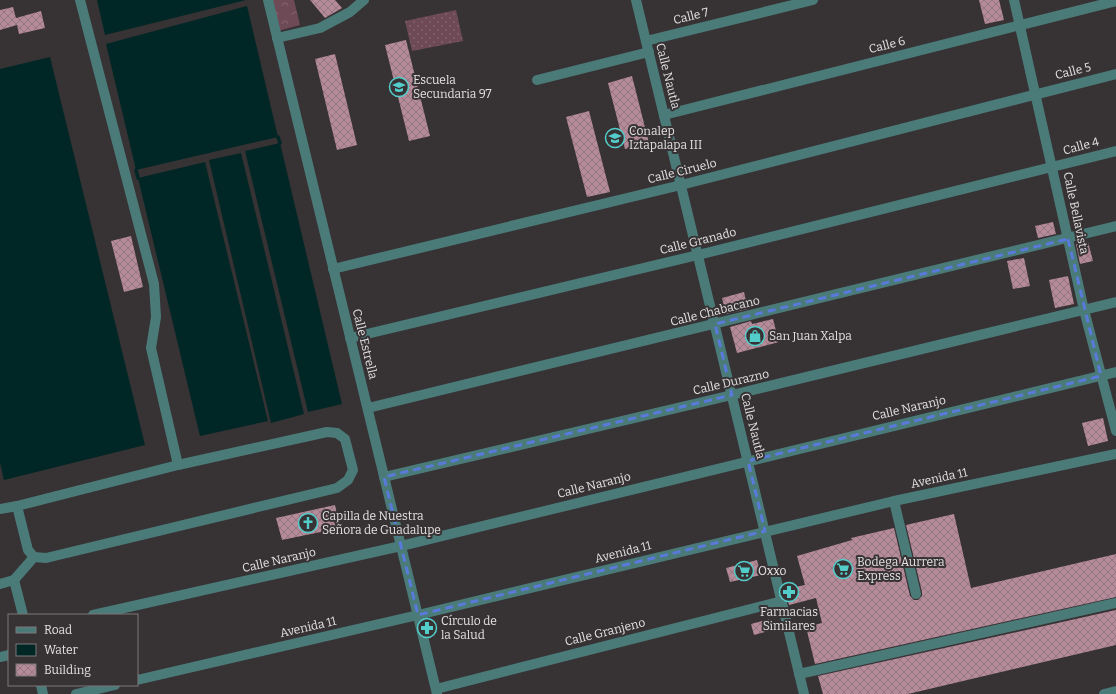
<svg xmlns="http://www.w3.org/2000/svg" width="1116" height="694" viewBox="0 0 1116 694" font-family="Bitter,serif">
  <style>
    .park { fill: url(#park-crowns) }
    .garden { fill: url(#garden-dots) }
    .water { fill: #002726 }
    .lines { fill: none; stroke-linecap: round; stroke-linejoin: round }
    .stream { stroke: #002726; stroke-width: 3.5 }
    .building { fill: url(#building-cross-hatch) }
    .minor { stroke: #4b7b79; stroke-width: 10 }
    .marked { fill: none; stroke: #597adb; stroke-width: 3; stroke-dasharray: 8 5; stroke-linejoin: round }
    .labels { text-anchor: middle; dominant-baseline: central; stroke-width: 4; stroke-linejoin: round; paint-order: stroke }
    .street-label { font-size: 12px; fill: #e4e1e2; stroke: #373234 }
    .poi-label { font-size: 12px; fill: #e4e1e2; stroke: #373234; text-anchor: start }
  </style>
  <defs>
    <pattern id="park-crowns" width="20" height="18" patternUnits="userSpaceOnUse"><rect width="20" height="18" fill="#6e4956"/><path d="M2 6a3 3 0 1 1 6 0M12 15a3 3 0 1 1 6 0" fill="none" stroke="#83636e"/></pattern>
    <pattern id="garden-dots" width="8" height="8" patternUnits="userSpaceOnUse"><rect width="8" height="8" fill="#6e4956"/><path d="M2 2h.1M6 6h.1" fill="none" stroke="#83636e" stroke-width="1.8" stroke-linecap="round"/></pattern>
    <pattern id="building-cross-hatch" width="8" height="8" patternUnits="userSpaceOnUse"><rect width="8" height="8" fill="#b58b99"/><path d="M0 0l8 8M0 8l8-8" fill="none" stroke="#937680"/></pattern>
  </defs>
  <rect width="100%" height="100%" fill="#373234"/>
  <path class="park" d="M271,0h23l6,25 -22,6z"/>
  <path class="garden" d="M456,10l7,31 -51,10 -7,-30z"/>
  <g class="water">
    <path d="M97,0h149l-141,35z"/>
    <path d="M247,6l31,131 -142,33 -30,-126z"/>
    <path d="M50,57l95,388 -141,35 -4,-17v-394z"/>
    <path d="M280,143l62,261 -34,8 -63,-261z"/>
    <path d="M241,153l63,261 -33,9 -62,-263z"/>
    <path d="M205,162l63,259 -68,15 -62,-258z"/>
  </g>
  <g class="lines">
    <g class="stream">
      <path d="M278,137l2,6"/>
      <path d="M136,170l2,8"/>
    </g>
  </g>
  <g class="building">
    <path d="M310,0h25l7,8 -17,10z"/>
    <path d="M979,0h20l5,20 -19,4z"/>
    <path d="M13,7l3,11 25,-7 4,17 -26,6 -2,-9 -17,5v-20z"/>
    <path d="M406,40l24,96 -21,5 -24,-96z"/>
    <path d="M335,54l22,91 -20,5 -22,-91z"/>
    <path d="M632,76l17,67 -24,6 -17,-66z"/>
    <path d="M589,111l21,81 -23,5 -21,-80z"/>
    <path d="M1053,222l3,12 -18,4 -3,-12z"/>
    <path d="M131,236l12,51 -19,5 -13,-51z"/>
    <path d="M1088,242l5,19 -13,3 -4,-20z"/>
    <path d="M1024,258l6,28 -17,3 -6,-28z"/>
    <path d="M1068,276l6,28 -19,4 -6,-28z"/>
    <path d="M744,292l4,17 -22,5 -4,-16z"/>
    <path d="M773,319l6,23 -42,11 -7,-26 21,-6 1,3z"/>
    <path d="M1103,418l5,23 -20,5 -6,-23z"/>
    <path d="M335,505l5,23 -58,12 -6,-22z"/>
    <path d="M954,514l17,74 145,-34v43l-301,67 -9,-37 16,-4 -6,-25 -27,7 -4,-16 20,-4 -8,-29 55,-16 -1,-2 43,-10 16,68 4,4h4l4,-4v-4l-16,-67z"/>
    <path d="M757,560l4,15 -31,7 -4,-14z"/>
    <path d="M1116,610v35l-208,49h-85l-5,-18z"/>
    <path d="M769,619l3,11 -18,5 -3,-11z"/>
  </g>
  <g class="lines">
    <g class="minor">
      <path d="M268,0l169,694"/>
      <path d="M636,0l168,694"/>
      <path d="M1014,0l70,310 32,121"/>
      <path d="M277,38l43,-10 30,-16 14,-12"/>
      <path d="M646,41l167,-41"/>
      <path d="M537,80l112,-28"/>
      <path d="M664,115l452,-114"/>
      <path d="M333,269l348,-84 435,-111"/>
      <path d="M350,338l348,-83 418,-104"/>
      <path d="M368,408l748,-182"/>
      <path d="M384,477l348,-82 384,-93"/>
      <path d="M894,501l22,93"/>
      <path d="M17,506l11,44 6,7 12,1 291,-70 11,-8 5,-10 -8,-31 -8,-6 -10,-1 -149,33 -27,-117 5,-31 -2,-33 -74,-284"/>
      <path d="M0,509l17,-3 161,-41"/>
      <path d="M14,580l9,35"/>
      <path d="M14,580l20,-23"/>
      <path d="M0,584l14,-4"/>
      <path d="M93,615l308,-69 715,-174"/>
      <path d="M0,657l9,-2"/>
      <path d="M799,674l317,-71"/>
      <path d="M137,680l281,-65 476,-114 222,-47"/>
      <path d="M41,685l2,9"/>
      <path d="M436,689l346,-88"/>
      <path d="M76,694l39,-9"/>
      <path d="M1104,694l12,-3"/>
    </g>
  </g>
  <path class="marked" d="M1068,239l33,137 -353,85 17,70 -347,84 -34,-138 348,-82 -17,-71z"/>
  <defs>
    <g id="school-ring" transform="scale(1)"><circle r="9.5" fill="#373234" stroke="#53cdca" stroke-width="1.5"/><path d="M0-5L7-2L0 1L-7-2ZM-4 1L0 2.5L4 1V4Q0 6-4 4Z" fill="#53cdca"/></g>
    <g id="shop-ring" transform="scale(1)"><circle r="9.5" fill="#373234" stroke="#53cdca" stroke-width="1.5"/><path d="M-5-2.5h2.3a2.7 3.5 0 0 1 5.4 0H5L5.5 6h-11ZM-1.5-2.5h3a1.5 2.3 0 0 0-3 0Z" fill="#53cdca"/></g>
    <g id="church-ring" transform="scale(1)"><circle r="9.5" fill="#373234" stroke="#53cdca" stroke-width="1.5"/><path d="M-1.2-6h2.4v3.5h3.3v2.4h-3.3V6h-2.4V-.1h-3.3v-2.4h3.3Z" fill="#53cdca"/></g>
    <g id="supermarket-ring" transform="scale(1)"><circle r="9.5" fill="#373234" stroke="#53cdca" stroke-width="1.5"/><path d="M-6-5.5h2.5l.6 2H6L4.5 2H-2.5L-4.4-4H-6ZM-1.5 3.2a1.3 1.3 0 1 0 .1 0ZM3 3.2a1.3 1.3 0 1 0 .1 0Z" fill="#53cdca"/></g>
    <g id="pharmacy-ring" transform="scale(1)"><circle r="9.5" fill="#373234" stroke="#53cdca" stroke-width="1.5"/><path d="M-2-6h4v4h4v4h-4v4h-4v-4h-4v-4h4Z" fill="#53cdca"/></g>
  </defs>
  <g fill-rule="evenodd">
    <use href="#school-ring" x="399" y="87"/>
    <use href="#school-ring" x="615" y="138"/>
    <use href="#shop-ring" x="755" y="336"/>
    <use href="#church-ring" x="308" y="523"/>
    <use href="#supermarket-ring" x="843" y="569"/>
    <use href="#supermarket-ring" x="744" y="571"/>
    <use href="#pharmacy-ring" x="789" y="592"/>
    <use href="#pharmacy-ring" x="427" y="628"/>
  </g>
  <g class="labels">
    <g class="street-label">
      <text transform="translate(691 16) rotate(-14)">Calle 7</text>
      <text transform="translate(887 45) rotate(-14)">Calle 6</text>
      <text transform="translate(1073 71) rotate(-14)">Calle 5</text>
      <text transform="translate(668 76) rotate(76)">Calle Nautla</text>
      <text transform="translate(1081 146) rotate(-15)">Calle 4</text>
      <text transform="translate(682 171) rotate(-14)">Calle Ciruelo</text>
      <text transform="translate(1076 213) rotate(78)">Calle Bellavista</text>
      <text transform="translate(698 241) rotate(-14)">Calle Granado</text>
      <text transform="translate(715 311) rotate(-14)">Calle Chabacano</text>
      <text transform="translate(365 344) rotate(76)">Calle Estrella</text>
      <text transform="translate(731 382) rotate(-13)">Calle Durazno</text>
      <text transform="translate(909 408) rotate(-13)">Calle Naranjo</text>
      <text transform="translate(753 426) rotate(76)">Calle Nautla</text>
      <text transform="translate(939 478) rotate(-12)">Avenida 11</text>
      <text transform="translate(594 485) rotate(-14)">Calle Naranjo</text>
      <text transform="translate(623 552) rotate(-14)">Avenida 11</text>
      <text transform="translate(279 560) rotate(-13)">Calle Naranjo</text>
      <text transform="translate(308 627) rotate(-13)">Avenida 11</text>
      <text transform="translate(605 632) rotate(-14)">Calle Granjeno</text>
    </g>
    <g class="poi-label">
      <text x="413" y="80">Escuela<tspan x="413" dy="14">Secundaria 97</tspan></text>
      <text x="629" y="131">Conalep<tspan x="629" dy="14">Iztapalapa III</tspan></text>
      <text x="769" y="336">San Juan Xalpa</text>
      <text x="322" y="516">Capilla de Nuestra<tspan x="322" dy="14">Señora de Guadalupe</tspan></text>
      <text x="857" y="562">Bodega Aurrera<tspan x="857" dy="14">Express</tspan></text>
      <text x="758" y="571">Oxxo</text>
      <text x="789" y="612" text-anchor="middle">Farmacias<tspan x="789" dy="14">Similares</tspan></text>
      <text x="441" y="621">Círculo de<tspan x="441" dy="14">la Salud</tspan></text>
    </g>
  </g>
  <rect x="8" y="614" width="130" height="72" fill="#373234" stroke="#7c787a"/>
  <rect x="16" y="627" width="20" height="6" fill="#4b7b79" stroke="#7c787a"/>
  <text x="44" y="634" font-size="12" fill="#e4e1e2">Road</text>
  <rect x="16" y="644" width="20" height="12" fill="#002726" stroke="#7c787a"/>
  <text x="44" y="654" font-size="12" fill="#e4e1e2">Water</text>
  <rect x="16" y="664" width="20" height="12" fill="url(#building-cross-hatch)" stroke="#7c787a"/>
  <text x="44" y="674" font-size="12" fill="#e4e1e2">Building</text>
</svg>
